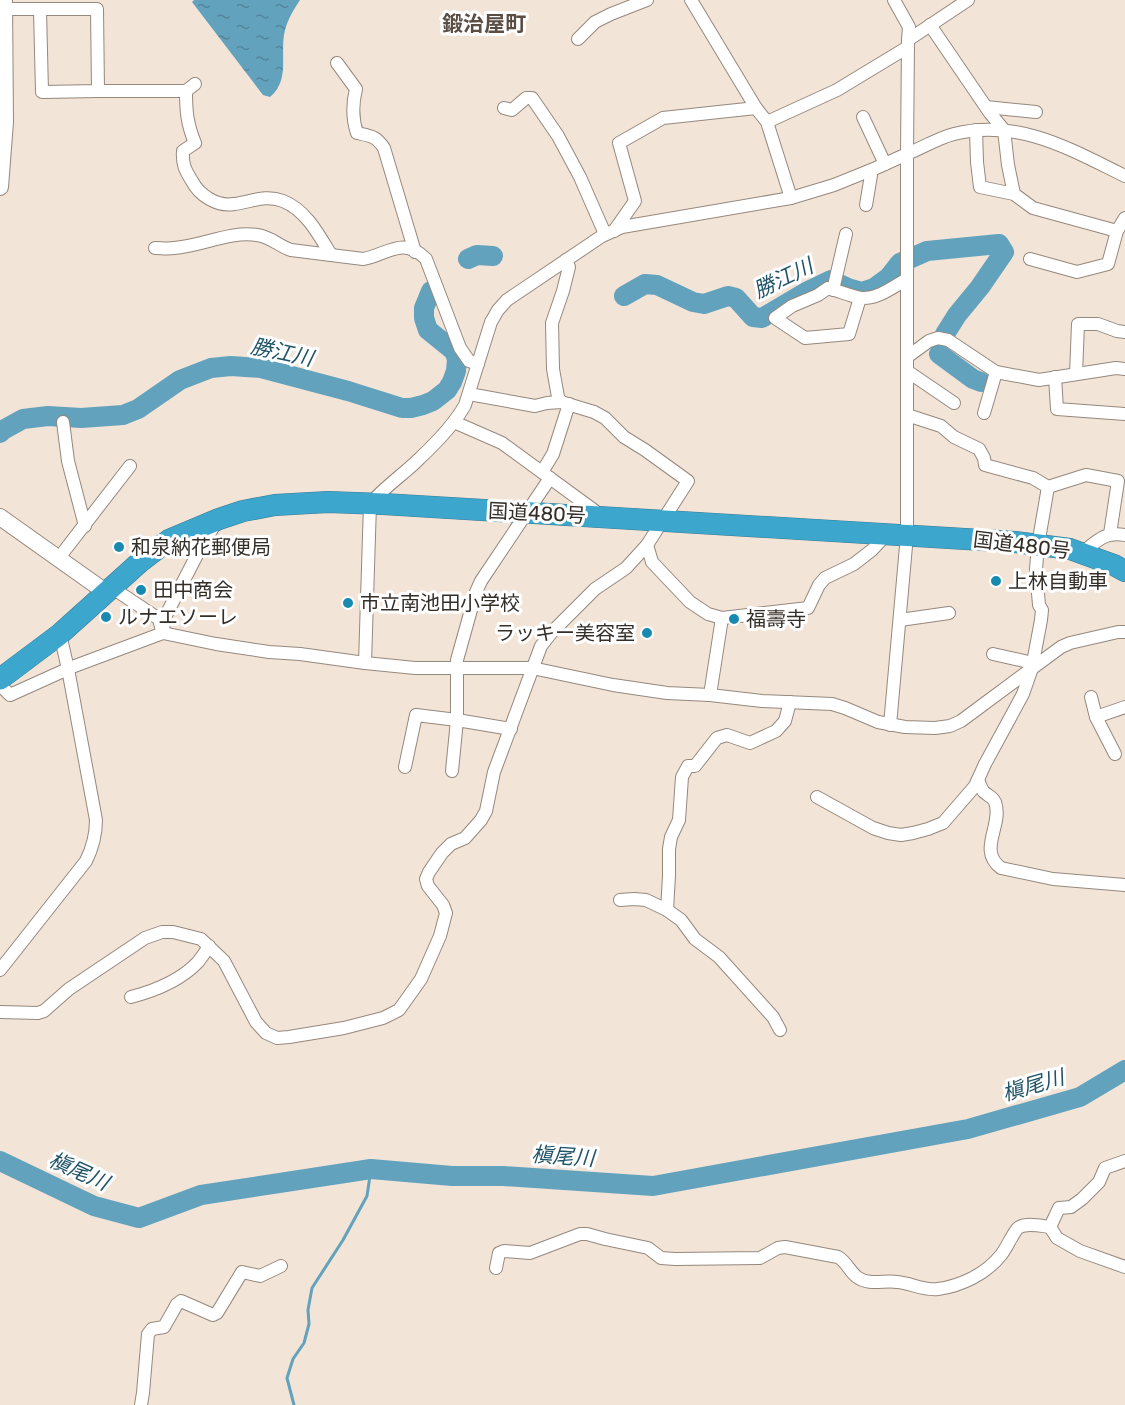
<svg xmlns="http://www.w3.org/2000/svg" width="1125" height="1405" viewBox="0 0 1125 1405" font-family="Rubik,'Noto Sans JP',sans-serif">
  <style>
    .water { fill: url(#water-ripples) }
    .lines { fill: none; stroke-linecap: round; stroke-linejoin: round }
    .stream { stroke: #62a2bd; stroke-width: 3 }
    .river { stroke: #62a2bd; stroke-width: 20 }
    .street-casing { stroke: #95887d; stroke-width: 14 }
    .secondary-casing { stroke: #95887d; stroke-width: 18 }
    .highway-casing { stroke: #3a7c94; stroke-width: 22 }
    .street { stroke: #fff; stroke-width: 12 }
    .secondary { stroke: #fff; stroke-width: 16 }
    .highway { stroke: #3da6cd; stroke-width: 21 }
    .poi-dot { fill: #198aaf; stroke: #fff; stroke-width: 2 }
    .labels { text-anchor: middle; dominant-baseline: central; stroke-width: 6; stroke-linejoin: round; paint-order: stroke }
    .street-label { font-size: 20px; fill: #342e29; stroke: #fff }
    .poi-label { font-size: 20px; fill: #342e29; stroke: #fff; text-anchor: start }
    .neighbourhood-label { font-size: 21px; font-weight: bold; fill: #5a4d44; stroke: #fff }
    .water-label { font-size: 21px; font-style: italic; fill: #1f5367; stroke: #fff }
  </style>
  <defs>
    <pattern id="water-ripples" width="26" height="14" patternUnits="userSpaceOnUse" patternTransform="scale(1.5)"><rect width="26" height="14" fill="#62a2bd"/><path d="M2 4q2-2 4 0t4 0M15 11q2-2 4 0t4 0" fill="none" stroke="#52849a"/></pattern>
  </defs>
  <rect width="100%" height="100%" fill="#f3e4d8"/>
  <path class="water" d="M194,0h106c-6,9 -12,19 -15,30 -6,25 6,49 -15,67l-7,-2 -71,-93z"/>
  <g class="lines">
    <path class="stream" d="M294,1405l-7,-27 6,-19 11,-16 5,-19 -1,-14 4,-22 31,-48 24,-44 4,-27"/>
    <g class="river">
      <path d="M468,259l9,-4 16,1"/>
      <path d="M624,296l21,-12 12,1 36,17 11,2 24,-8 8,2 17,19 9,1 44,-26 25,-12 17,8 14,4 12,-4 15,-11 11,-14 27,-12 72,-7 5,8 -24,35 -23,28 -12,19"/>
      <path d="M939,354l34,25 8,3"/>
      <path d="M0,433l3,-3 20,-11 25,-3 33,2 42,-3 15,-6 42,-29 31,-12 20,-2 30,2 87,23 54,17h9l12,-3 10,-4 14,-11 5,-8 4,-11 1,-12 -3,-8 -26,-21 -4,-12v-10l7,-17"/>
      <path d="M0,1161l94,45 45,12 62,-23 170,-26 81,7h51l150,10 315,-57 112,-32 45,-27"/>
    </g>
    <g class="street-casing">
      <g id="street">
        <path d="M691,0l65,108 11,14 24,76"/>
        <path d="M894,0l15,27 -1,13"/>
        <path d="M0,9h97l1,82 -56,1 -2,-82"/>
        <path d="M930,25l60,88 14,17 4,35 6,29"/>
        <path d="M578,39l17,-17 16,-8 36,-14"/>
        <path d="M337,63l19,26c-4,16 -4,29 1,44 14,3 19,3 27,15l31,104"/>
        <path d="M98,91h88l9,-7"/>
        <path d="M186,91c0,20 1,33 9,52l-12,8c-1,13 2,19 9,30 7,14 25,26 42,23 18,-2 30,-10 49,-3 23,9 36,34 48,54"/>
        <path d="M986,107l50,5"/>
        <path d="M504,108l8,2 14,-12h6l26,38 22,41 25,57"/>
        <path d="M863,117l22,47"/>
        <path d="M767,122l70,-32 71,-43"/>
        <path d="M976,130l1,32 3,25 34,7 19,14 84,23"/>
        <path d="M866,205l5,-30 -2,-4"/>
        <path d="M614,231l21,-30 -16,-58 44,-25 93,-10"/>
        <path d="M155,248c6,0 13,1 19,0 28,-2 55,-17 83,-13 15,2 21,11 34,15l72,9c24,-4 40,-24 63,0l34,89 9,13 9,3"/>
        <path d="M1030,259l47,13 31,-8 9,-33 8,-13"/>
        <path d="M833,290l13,-56"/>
        <path d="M860,298l-11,36 -44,4 -30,-20 17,-12 26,-11 10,-7c11,3 22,8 33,10 17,1 32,-11 46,-19"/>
        <path d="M907,357l22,-16 9,-3 10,2 48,32 43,8 77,-12 9,1"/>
        <path d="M907,371l47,32"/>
        <path d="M1076,374l2,-50h20l19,7 8,1"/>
        <path d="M1055,377l2,32 68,5"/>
        <path d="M561,402l-3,-5 -5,-28 -1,-46 11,-32 6,-24 -3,-7"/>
        <path d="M984,413l12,-41"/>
        <path d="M907,415l34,11 13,11 25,12 5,9 1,7 48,13 15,9 38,-12 32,6 -8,53"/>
        <path d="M63,422l5,39 17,65"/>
        <path d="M454,422l48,21 93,68v5"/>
        <path d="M542,472l11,-18 16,-50"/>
        <path d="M647,545l5,17 38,40 18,12 14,4 86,-10 11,-23 6,-7 29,-14 18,-14 15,-16"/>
        <path d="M1082,553c15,-12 23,-22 43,-18"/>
        <path d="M58,559l72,-93"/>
        <path d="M108,592l9,-1 42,28 3,12"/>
        <path d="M900,620l49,-7"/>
        <path d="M163,633l1,-14 36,-70 17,-28"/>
        <path d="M993,654l40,9"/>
        <path d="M365,663l5,-159c14,-17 33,-29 49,-45 17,-16 35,-34 46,-54l26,-83 7,-12 9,-10 95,-64 20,-9 169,-29 43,-13 42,-17 31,-14 1,-114 60,-40"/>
        <path d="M0,685l10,10 62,-28 91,-34 53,11 53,8 31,2 65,9 50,5h117l81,17 54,8 43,2 52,6 70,3 13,4 33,14 27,5 30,1 15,-2 11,-5 100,-74 9,-4 48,-11h7"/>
        <path d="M710,695l12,-77"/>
        <path d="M1091,697l5,20 19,37"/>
        <path d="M1096,717l29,-10"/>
        <path d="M890,725l17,-190v-381c15,-6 31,-16 47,-20 64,-16 116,15 171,42"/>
        <path d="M405,767l11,-52 41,5 54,9"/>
        <path d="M452,771l5,-51v-60l19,-68 5,-11 69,-103"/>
        <path d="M978,780c2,4 3,9 6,12 6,5 11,6 12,14 5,21 -18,45 5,62l52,11 72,6"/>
        <path d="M817,797l56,31 15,5 13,2 12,-2 15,-4 15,-6 32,-37 10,-22 38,-70 9,-26 9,-48 1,-10 -3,-5 -3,-36 2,-24 10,-58"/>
        <path d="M620,900l14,-1 12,1 21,10 14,10 14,19 24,18 54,60 7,13"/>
        <path d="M667,910l2,-34v-27l2,-12 8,-17 3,-43 6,-11h7l22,-28 10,-3 23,8 26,-12 9,-10 5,-19"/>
        <path d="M0,970l86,-109c7,-14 10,-26 10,-41l-28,-151 -8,-35"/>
        <path d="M131,997c23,-6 50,-17 67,-35 4,-5 8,-11 11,-16"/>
        <path d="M0,1012l38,1 6,-2 25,-22 76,-51 17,-6h11l28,7 23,22 32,61 10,11 11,5 12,-1 55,-9 39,-10 16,-8 22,-31 19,-43 6,-23 -3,-8 -15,-19 -2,-7 3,-7 13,-19 9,-9 14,-6 16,-18 5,-9 8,-39 47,-126 11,-14 43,-43 31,-21 21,-23 41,-64 -43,-31 -21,-13 -19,-19 -11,-6 -33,-10 -14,1 -12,3 -66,-12"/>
        <path d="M1050,1227l9,-19 12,-1 11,-8 17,-17 6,-14 20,-7"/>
        <path d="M1050,1227l7,11 23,13 45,16"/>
        <path d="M496,1268l3,-15 5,-2 26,2 50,-19h7l18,5 43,9 13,10 14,1 85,-1 18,-10 7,-1 53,10c9,5 11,14 19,20 12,9 27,3 40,5 14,1 27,9 41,7 23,-3 48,-15 63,-34 5,-6 12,-22 17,-27 8,-6 23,-2 32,-1"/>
        <path d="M141,1405l2,-12 5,-59 4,-5 12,-2 13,-23 4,-3 32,14 4,-2 25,-41 18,4 21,-10"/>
      </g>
    </g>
    <g class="secondary-casing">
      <g id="secondary">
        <path d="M0,187l5,-65 -1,-122"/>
        <path d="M0,517l107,76"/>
      </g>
    </g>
    <g class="highway-casing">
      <path id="highway" d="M0,679l60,-45 80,-72 29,-22 50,-21 24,-8 32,-6 53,-3 55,2 632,38 55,7 44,16 11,6"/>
    </g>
    <use href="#street" class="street"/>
    <use href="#secondary" class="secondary"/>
    <use href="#highway" class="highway"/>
  </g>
  <g class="poi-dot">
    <circle cx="119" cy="547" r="6"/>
    <circle cx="996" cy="581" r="6"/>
    <circle cx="141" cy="590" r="6"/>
    <circle cx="348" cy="603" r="6"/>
    <circle cx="106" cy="617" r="6"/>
    <circle cx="734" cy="619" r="6"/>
    <circle cx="647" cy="633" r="6"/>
  </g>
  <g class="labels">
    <g class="street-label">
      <text transform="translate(537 513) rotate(3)">国道480号</text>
      <text transform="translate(1022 545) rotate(7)">国道480号</text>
    </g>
    <g class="poi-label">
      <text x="131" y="547">和泉納花郵便局</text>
      <text x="1008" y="581">上林自動車</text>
      <text x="153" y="590">田中商会</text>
      <text x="360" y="603">市立南池田小学校</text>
      <text x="118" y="617">ルナエソーレ</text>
      <text x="746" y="619">福壽寺</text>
      <text x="635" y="633" text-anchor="end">ラッキー美容室</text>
    </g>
    <g class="neighbourhood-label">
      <text x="484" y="23">鍛治屋町</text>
    </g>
    <g class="water-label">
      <text transform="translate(783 278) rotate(-26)">勝江川</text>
      <text transform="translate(282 352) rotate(12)">勝江川</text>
      <text transform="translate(1033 1085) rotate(-16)">槇尾川</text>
      <text transform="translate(563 1156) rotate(4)">槇尾川</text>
      <text transform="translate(79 1171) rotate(24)">槇尾川</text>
    </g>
  </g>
</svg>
